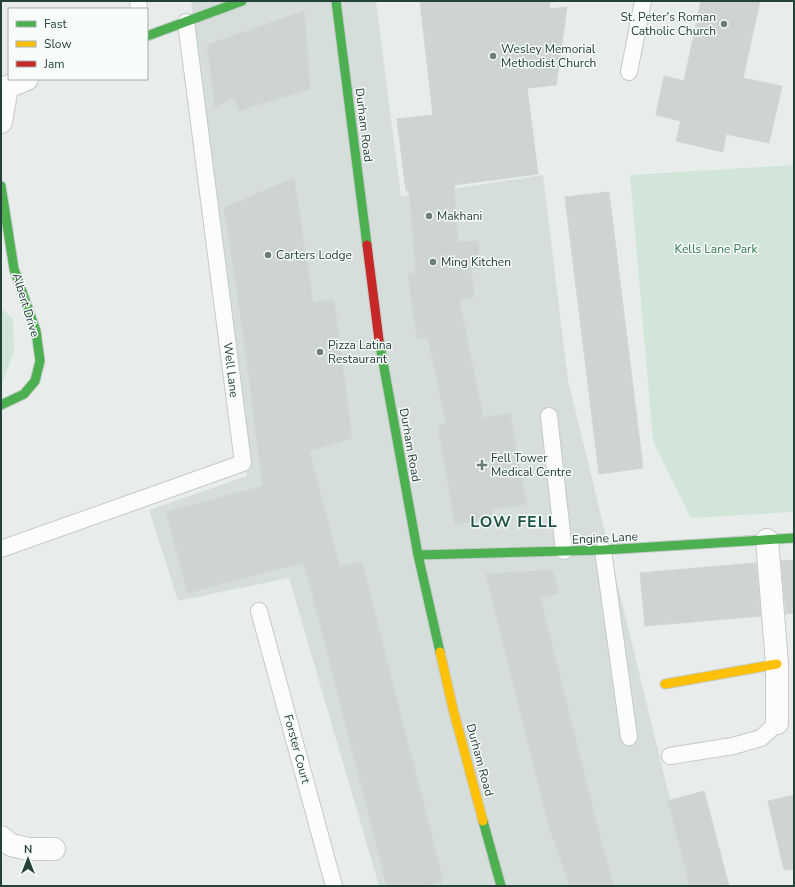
<svg xmlns="http://www.w3.org/2000/svg" width="795" height="887" viewBox="0 0 795 887" font-family="'Nunito Sans',sans-serif">
  <style>
    .built { fill: #d6dedb }
    .green { fill: #d1e6d8 }
    .building { fill: #cfd4d2; stroke: #d1d6d4 }
    .lines { fill: none; stroke-linecap: round; stroke-linejoin: round }
    .lane-casing { stroke: #c5cac8; stroke-width: 18 }
    .street-casing { stroke: #c5cac8; stroke-width: 24 }
    .fast-casing { stroke: #c3cbc8; stroke-width: 11 }
    .slow-casing { stroke: #c3cbc8; stroke-width: 11 }
    .jam-casing { stroke: #c3cbc8; stroke-width: 11 }
    .lane { stroke: #fcfcfc; stroke-width: 16 }
    .street { stroke: #fcfcfc; stroke-width: 22 }
    .fast { stroke: #4caf50; stroke-width: 9 }
    .slow { stroke: #ffc107; stroke-width: 9 }
    .jam { stroke: #c62828; stroke-width: 9 }
    .poi-dot { fill: #697e78; stroke: #f7fbf9; stroke-width: 1.5 }
    .labels { text-anchor: middle; dominant-baseline: central; stroke-width: 3; stroke-linejoin: round; paint-order: stroke }
    .poi-label { font-size: 12px; fill: #24423a; stroke: #f7fbf9; text-anchor: start }
    .street-label { font-size: 12px; fill: #24423a; stroke: #f7fbf9 }
    .park-label { font-size: 12px; fill: #2d7a4b; stroke: #f7fbf9 }
    .district-label { font-size: 16px; font-weight: bold; letter-spacing: 1px; fill: #1f5548; stroke: #f7fbf9 }
  </style>
  <rect width="100%" height="100%" fill="#e8edeb"/>
  <path class="built" d="M191,1h185l25,196 142,-22 25,205 123,506h-312l-90,-308 -111,23 -29,-91 98,-34z"/>
  <g class="green">
    <path d="M794,165v347l-103,6 -38,-77 -23,-266z"/>
    <path d="M1,308l12,11 1,33 -13,33z"/>
  </g>
  <g class="building">
    <path d="M420,1h129l1,8 17,-2 -11,78 -29,3 11,86 -84,11 4,57 20,-1 2,27 -9,1 3,28 -15,2 24,119 27,-5 16,91 -34,6 1,8 -38,6 -17,-98 8,-2 -18,-87 -11,2 -9,-66h8l-7,-83 -3,1 -9,-72 36,-4z"/>
    <path d="M701,1h59l-17,77 39,8 -13,57 -43,-9 -3,18 -47,-11 5,-20 -25,-6 8,-39 20,5z"/>
    <path d="M304,11l6,78 -72,22 -3,-14 -20,10 -8,-62z"/>
    <path d="M294,178l19,124 21,-2 18,138 -43,13 31,116 22,-5 81,319 -16,5h-40l-83,-324 -116,31 -22,-81 97,-26 -23,-175 -16,-103z"/>
    <path d="M609,192l34,276 -44,6 -34,-277z"/>
    <path d="M794,560v53l-8,1 -5,-53z"/>
    <path d="M756,563l5,53 -116,10 -5,-53z"/>
    <path d="M553,570l5,23 -18,5 63,252 11,36h-44l-21,-60 -63,-252z"/>
    <path d="M704,791l21,80 4,15h-39l-22,-85z"/>
    <path d="M794,795v74l-10,1 -16,-69z"/>
  </g>
  <g class="lines">
    <g class="lane-casing">
      <g id="lane">
        <path d="M138,1l1,8"/>
        <path d="M629,72l14,-71"/>
        <path d="M549,416l15,135"/>
        <path d="M1,549l242,-86 -57,-441"/>
        <path d="M603,550l26,187"/>
        <path d="M259,611l75,275"/>
        <path d="M670,756l63,-10 28,-8 16,-15"/>
      </g>
    </g>
    <g class="street-casing">
      <g id="street">
        <path d="M1,122l6,-35 20,-8"/>
        <path d="M767,540l10,124v59"/>
        <path d="M1,837l10,8 18,4h25"/>
      </g>
    </g>
    <g class="fast-casing">
      <g id="fast">
        <path d="M336,1l31,244"/>
        <path d="M147,36l95,-35"/>
        <path d="M1,186l13,83 22,62 4,30 -5,20 -11,13 -23,11"/>
        <path d="M379,340l39,215 22,97"/>
        <path d="M418,555l185,-5 191,-12"/>
        <path d="M483,821l18,65"/>
      </g>
    </g>
    <g class="slow-casing">
      <g id="slow">
        <path d="M440,652l13,57 30,112"/>
        <path d="M665,684l112,-20"/>
      </g>
    </g>
    <g class="jam-casing">
      <path id="jam" d="M367,245l12,95"/>
    </g>
    <use href="#lane" class="lane"/>
    <use href="#street" class="street"/>
    <use href="#fast" class="fast"/>
    <use href="#slow" class="slow"/>
    <use href="#jam" class="jam"/>
  </g>
  <g class="poi-dot">
    <circle cx="724" cy="24" r="4"/>
    <circle cx="493" cy="56" r="4"/>
    <circle cx="429" cy="216" r="4"/>
    <circle cx="268" cy="255" r="4"/>
    <circle cx="433" cy="262" r="4"/>
    <circle cx="320" cy="352" r="4"/>
    <path d="M480 459h4v4h4v4h-4v4h-4v-4h-4v-4h4z"/>
  </g>
  <g class="labels">
    <g class="poi-label">
      <text x="716" y="17" text-anchor="end">St. Peter's Roman<tspan x="716" dy="14">Catholic Church</tspan></text>
      <text x="501" y="49">Wesley Memorial<tspan x="501" dy="14">Methodist Church</tspan></text>
      <text x="437" y="216">Makhani</text>
      <text x="276" y="255">Carters Lodge</text>
      <text x="441" y="262">Ming Kitchen</text>
      <text x="328" y="345">Pizza Latina<tspan x="328" dy="14">Restaurant</tspan></text>
      <text x="491" y="458">Fell Tower<tspan x="491" dy="14">Medical Centre</tspan></text>
    </g>
    <g class="street-label">
      <text transform="translate(364 125) rotate(83)">Durham Road</text>
      <text transform="translate(26 305) rotate(73)">Albert Drive</text>
      <text transform="translate(231 370) rotate(83)">Well Lane</text>
      <text transform="translate(410 445) rotate(80)">Durham Road</text>
      <text transform="translate(605 538) rotate(-3)">Engine Lane</text>
      <text transform="translate(297 749) rotate(75)">Forster Court</text>
      <text transform="translate(480 760) rotate(75)">Durham Road</text>
    </g>
    <g class="park-label">
      <text x="716" y="249">Kells Lane Park</text>
    </g>
    <g class="district-label">
      <text x="514" y="522">LOW FELL</text>
    </g>
  </g>
  <rect width="795" height="887" fill="none" stroke="#24423a" stroke-width="4"/>
  <rect x="8" y="8" width="140" height="72" fill="#f7fbf9" stroke="#a3b1ad"/>
  <rect x="16" y="21" width="20" height="6" fill="#4caf50" stroke="#a3b1ad"/>
  <text x="44" y="28" font-size="12" fill="#24423a">Fast</text>
  <rect x="16" y="41" width="20" height="6" fill="#ffc107" stroke="#a3b1ad"/>
  <text x="44" y="48" font-size="12" fill="#24423a">Slow</text>
  <rect x="16" y="61" width="20" height="6" fill="#c62828" stroke="#a3b1ad"/>
  <text x="44" y="68" font-size="12" fill="#24423a">Jam</text>
  <g transform="translate(28 859)" stroke="#f7fbf9" stroke-width="3" paint-order="stroke">
  <path d="M0-3L7 15L0 10L-7 15Z" fill="#24423a"/>
  <text y="-6" font-size="11" font-weight="bold" text-anchor="middle" fill="#24423a">N</text>
  </g>
</svg>
